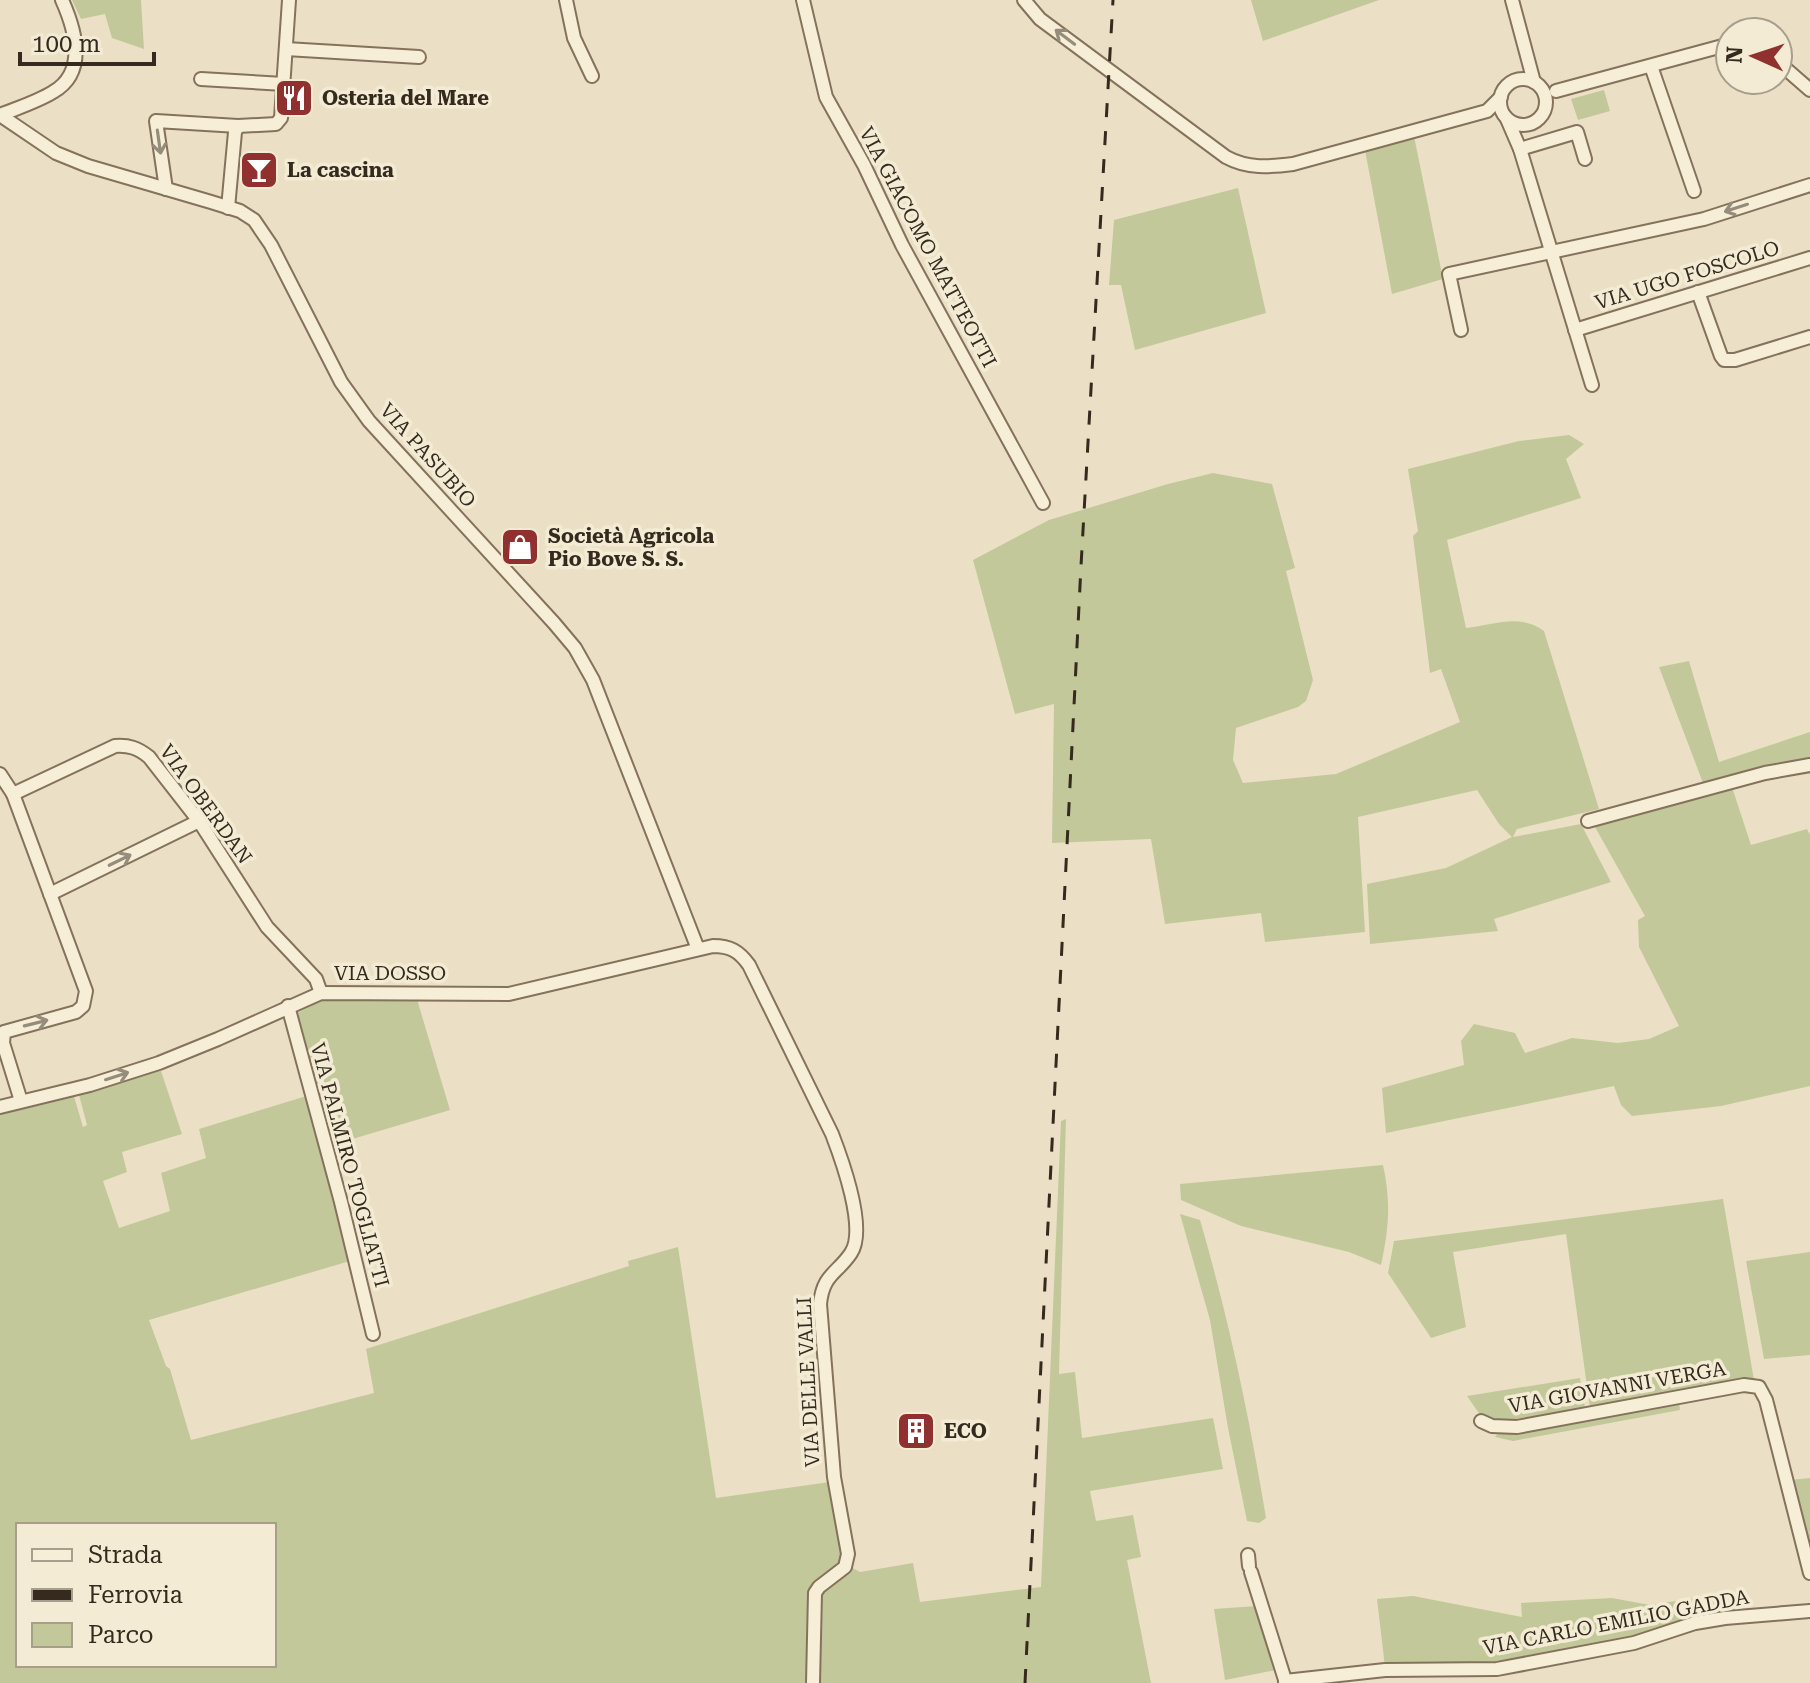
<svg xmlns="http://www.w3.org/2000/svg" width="1810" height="1683" viewBox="0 0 1810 1683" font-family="'Roboto Serif',serif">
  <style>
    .green { fill: #c2c899; fill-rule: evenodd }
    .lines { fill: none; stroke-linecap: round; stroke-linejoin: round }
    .minor-casing { stroke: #85725c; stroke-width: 16 }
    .minor { stroke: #f6eed7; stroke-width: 12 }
    .rail { stroke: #362a1f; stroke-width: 3; stroke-dasharray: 14 14; stroke-linecap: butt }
    .oneway { stroke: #968c7b }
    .labels { text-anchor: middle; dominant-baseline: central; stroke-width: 7; stroke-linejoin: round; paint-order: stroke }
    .poi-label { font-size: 20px; font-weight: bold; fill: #362a1f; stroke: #f3ebd4; text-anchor: start }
    .street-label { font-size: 20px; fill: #362a1f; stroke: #f3ebd4 }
  </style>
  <rect width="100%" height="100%" fill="#ebe0c5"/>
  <g class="green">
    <path d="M72,0h69l3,49 -32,-11 -7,-24 -24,5z"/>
    <path d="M1251,0h128l-116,41z"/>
    <path d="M1604,90l6,21 -32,9 -7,-21z"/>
    <path d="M1414,136l29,143 -51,15 -27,-144z"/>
    <path d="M1238,188l28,125 -131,37 -14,-65h-12l5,-65z"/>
    <path d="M1569,435l15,9 -18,15 15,39 -134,42 19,88c28,-3 54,-15 78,3l55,178 -82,20 -4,8 68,-13 30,58 -117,37 4,12 -128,13 -3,-60 79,-16 66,-31 -13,-13 -22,-34 -119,27 7,115 -100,10 -4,-29 -96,11 -14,-85 -99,4 2,-139 -39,10 -42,-154 76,-40 119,-36 45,-11 59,11 23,84 -9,3 27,109 -7,21 -8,6 -62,21 -3,32 10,23 93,-9 124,-52 -19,-53 -11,4 -17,-137 5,-5 -10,-62 111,-28z"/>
    <path d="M1689,661l30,101 91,-30v28l-51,9 -56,14 -44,-116z"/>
    <path d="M1730,781l21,64 56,-16 3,6v251l-89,20 -89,10 -11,-11 -7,-19 -228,47 -4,-45 82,-23 -3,-24 13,-17 41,9 10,20 47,-15 46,5 31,-4 30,-13 -40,-79 -1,-27 7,-4 -50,-89 4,-7z"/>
    <path d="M332,995l84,1 34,114 -128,38 28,113 -201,59 17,46 4,3 21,71 183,-47 -8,-44 263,-83 -1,-5 50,-14 38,251 121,-17 10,84 13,7 53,-9 7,39 121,-15 20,-466 5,-2 -7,255 16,-2 7,66 131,-20 10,51 -133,22 6,30 37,-6 8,42 -14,3 24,123h-1151v-573l73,-17 10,34 4,-2 -9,-34 82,-23 22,66 -60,18 5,20 -24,9 16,47 51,-17 -9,-38 45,-15 -7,-29 114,-35 -21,-78zM18,1525h256v140h-256z"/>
    <path d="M1383,1165c8,36 6,64 -2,100l-32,-13 -108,-26 -60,-26 -1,-16z"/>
    <path d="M1723,1199l31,181 -164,28 -24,-174 -113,18 13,75 -35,11 -43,-65 6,-32z"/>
    <path d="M1180,1214l20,6c29,100 49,195 66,298l-7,5 -12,-2 -19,-93 -18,-108z"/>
    <path d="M1810,1252v103l-46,4 -18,-98z"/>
    <path d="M1580,1378l5,30c-23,5 -76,22 -96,13 -10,-5 -16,-17 -22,-25z"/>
    <path d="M1679,1401l1,9 -167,31 -18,-4 3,-4z"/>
    <path d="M1810,1478v78l-20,-76z"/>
    <path d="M1413,1596l109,21 -1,-14 91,-5 38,7 45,-7h21l7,15 -89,26 -141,27 -108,1 -8,-68z"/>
    <path d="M1257,1606l19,64 -51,10 -11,-71z"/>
  </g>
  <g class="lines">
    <g class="minor-casing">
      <g id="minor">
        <path d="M566,0l8,38 18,38"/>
        <path d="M803,0l23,97 38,68 38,80 141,258"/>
        <path d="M1024,0l16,19 186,138c22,12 43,10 67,7l194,-53 14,-14"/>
        <path d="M1512,0l22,82"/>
        <path d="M286,49l133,8"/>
        <path d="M1778,62l32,28"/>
        <path d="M1651,66l43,125"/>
        <path d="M201,79l83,5"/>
        <circle cx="1523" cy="102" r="23"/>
        <path d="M1556,91l174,-47"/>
        <path d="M0,115l56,38 32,13 123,36 29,9 14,9 17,25 70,137 28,39 185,202 21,25 18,32 105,269"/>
        <path d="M0,115c17,-7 37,-13 53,-23 35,-20 22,-63 9,-92"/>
        <path d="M1507,119l13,30 72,236"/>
        <path d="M1520,149l57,-17 8,27"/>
        <path d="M166,189l-10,-68 82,5 38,-2 5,-6 8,-118"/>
        <path d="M228,208l7,-76 3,-6"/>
        <path d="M1698,292l23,64 3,4h11l75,-23"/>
        <path d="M1461,330l-12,-56 255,-55 106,-34"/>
        <path d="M1575,330l235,-72"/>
        <path d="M0,774l13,20 73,197 -3,15 -7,6 -72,20 -1,11 18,58"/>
        <path d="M13,794l102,-48c14,-1 23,2 34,11l50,64 68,106 49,52 5,14"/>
        <path d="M1588,821l177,-48 45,-8"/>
        <path d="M50,894l149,-73"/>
        <path d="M288,1006l53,196 32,132"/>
        <path d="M0,1107l90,-22 69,-22 59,-24 103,-46 188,1 204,-48c17,0 26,5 36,19l83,169c10,26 35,95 19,119 -14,21 -28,21 -31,51l14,173 14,77 -3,13 -26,20 -4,6 -2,90"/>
        <path d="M1481,1421l11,5 25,1 227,-42 15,2 7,13 44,173"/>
        <path d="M1248,1555l1,11"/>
        <path d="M1251,1572l35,111"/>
        <path d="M1285,1681l100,-11 112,-1 137,-26 61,-20 30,-5 85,-7"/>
      </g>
    </g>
    <use href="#minor" class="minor"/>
    <path class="rail" d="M1025,1683l56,-1117 32,-566"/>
  </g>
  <defs><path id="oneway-shaft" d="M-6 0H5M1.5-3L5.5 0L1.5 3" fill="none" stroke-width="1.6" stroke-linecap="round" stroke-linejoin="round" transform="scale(2)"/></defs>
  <g class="oneway">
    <use href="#oneway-shaft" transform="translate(1065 37) rotate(-143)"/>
    <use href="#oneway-shaft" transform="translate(159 142) rotate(82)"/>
    <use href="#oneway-shaft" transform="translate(1736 208) rotate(162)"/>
    <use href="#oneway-shaft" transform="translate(120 860) rotate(-26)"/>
    <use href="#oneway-shaft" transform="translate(36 1023) rotate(-14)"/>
    <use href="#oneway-shaft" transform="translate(117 1076) rotate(-18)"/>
  </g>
  <defs>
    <g id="restaurant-square" transform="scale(2)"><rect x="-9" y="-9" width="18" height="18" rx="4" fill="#903130" stroke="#f3ebd4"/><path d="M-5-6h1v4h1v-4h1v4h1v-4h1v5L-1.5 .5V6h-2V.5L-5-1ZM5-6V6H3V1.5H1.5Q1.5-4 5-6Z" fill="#fff"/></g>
    <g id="bar-square" transform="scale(2)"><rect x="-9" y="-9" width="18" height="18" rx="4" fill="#903130" stroke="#f3ebd4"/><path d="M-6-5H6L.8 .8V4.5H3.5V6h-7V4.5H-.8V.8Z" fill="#fff"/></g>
    <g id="shop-square" transform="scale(2)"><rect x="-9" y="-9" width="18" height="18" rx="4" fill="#903130" stroke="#f3ebd4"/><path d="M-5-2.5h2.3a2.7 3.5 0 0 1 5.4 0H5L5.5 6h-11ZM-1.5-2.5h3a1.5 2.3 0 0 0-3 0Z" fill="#fff"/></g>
    <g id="building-square" transform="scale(2)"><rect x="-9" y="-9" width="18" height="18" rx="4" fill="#903130" stroke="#f3ebd4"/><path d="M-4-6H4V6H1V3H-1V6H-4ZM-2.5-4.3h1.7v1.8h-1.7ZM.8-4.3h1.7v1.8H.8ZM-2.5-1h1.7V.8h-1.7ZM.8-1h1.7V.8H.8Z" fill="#fff"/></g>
  </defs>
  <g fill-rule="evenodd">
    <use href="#restaurant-square" x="294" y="98"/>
    <use href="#bar-square" x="259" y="170"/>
    <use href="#shop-square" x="520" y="547"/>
    <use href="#building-square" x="916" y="1431"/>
  </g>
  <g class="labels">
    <g class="poi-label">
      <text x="322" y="98">Osteria del Mare</text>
      <text x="287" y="170">La cascina</text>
      <text x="548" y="536">Società Agricola<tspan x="548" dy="23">Pio Bove S. S.</tspan></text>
      <text x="944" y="1431">ECO</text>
    </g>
    <g class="street-label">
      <text transform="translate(928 247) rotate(62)">VIA GIACOMO MATTEOTTI</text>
      <text transform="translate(1687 275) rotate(-17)">VIA UGO FOSCOLO</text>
      <text transform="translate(428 455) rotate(48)">VIA PASUBIO</text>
      <text transform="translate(206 804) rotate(54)">VIA OBERDAN</text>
      <text x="390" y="973">VIA DOSSO</text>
      <text transform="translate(350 1165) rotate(75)">VIA PALMIRO TOGLIATTI</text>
      <text transform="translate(808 1382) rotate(-93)">VIA DELLE VALLI</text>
      <text transform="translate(1617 1387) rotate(-10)">VIA GIOVANNI VERGA</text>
      <text transform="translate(1616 1622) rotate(-11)">VIA CARLO EMILIO GADDA</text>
    </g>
  </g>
  <rect x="16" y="1523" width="260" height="144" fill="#f3ebd4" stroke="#a79e8c" stroke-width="2"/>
  <rect x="32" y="1549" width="40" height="12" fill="#f6eed7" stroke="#a79e8c" stroke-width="2"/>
  <text x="88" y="1563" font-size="24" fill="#362a1f">Strada</text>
  <rect x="32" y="1589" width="40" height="12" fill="#362a1f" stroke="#a79e8c" stroke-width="2"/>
  <text x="88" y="1603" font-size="24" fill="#362a1f">Ferrovia</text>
  <rect x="32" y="1623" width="40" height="24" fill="#c2c899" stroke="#a79e8c" stroke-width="2"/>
  <text x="88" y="1643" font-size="24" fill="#362a1f">Parco</text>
  <g transform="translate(1754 56) rotate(273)"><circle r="38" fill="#f3ebd4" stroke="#a79e8c" stroke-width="2"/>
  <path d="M0-6L14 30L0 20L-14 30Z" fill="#903130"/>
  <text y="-12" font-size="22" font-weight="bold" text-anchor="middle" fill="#362a1f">N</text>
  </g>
  <path d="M20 52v12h134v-12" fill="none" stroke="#362a1f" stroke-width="4"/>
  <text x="32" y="52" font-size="24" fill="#362a1f" stroke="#f3ebd4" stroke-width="6" paint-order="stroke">100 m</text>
</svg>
